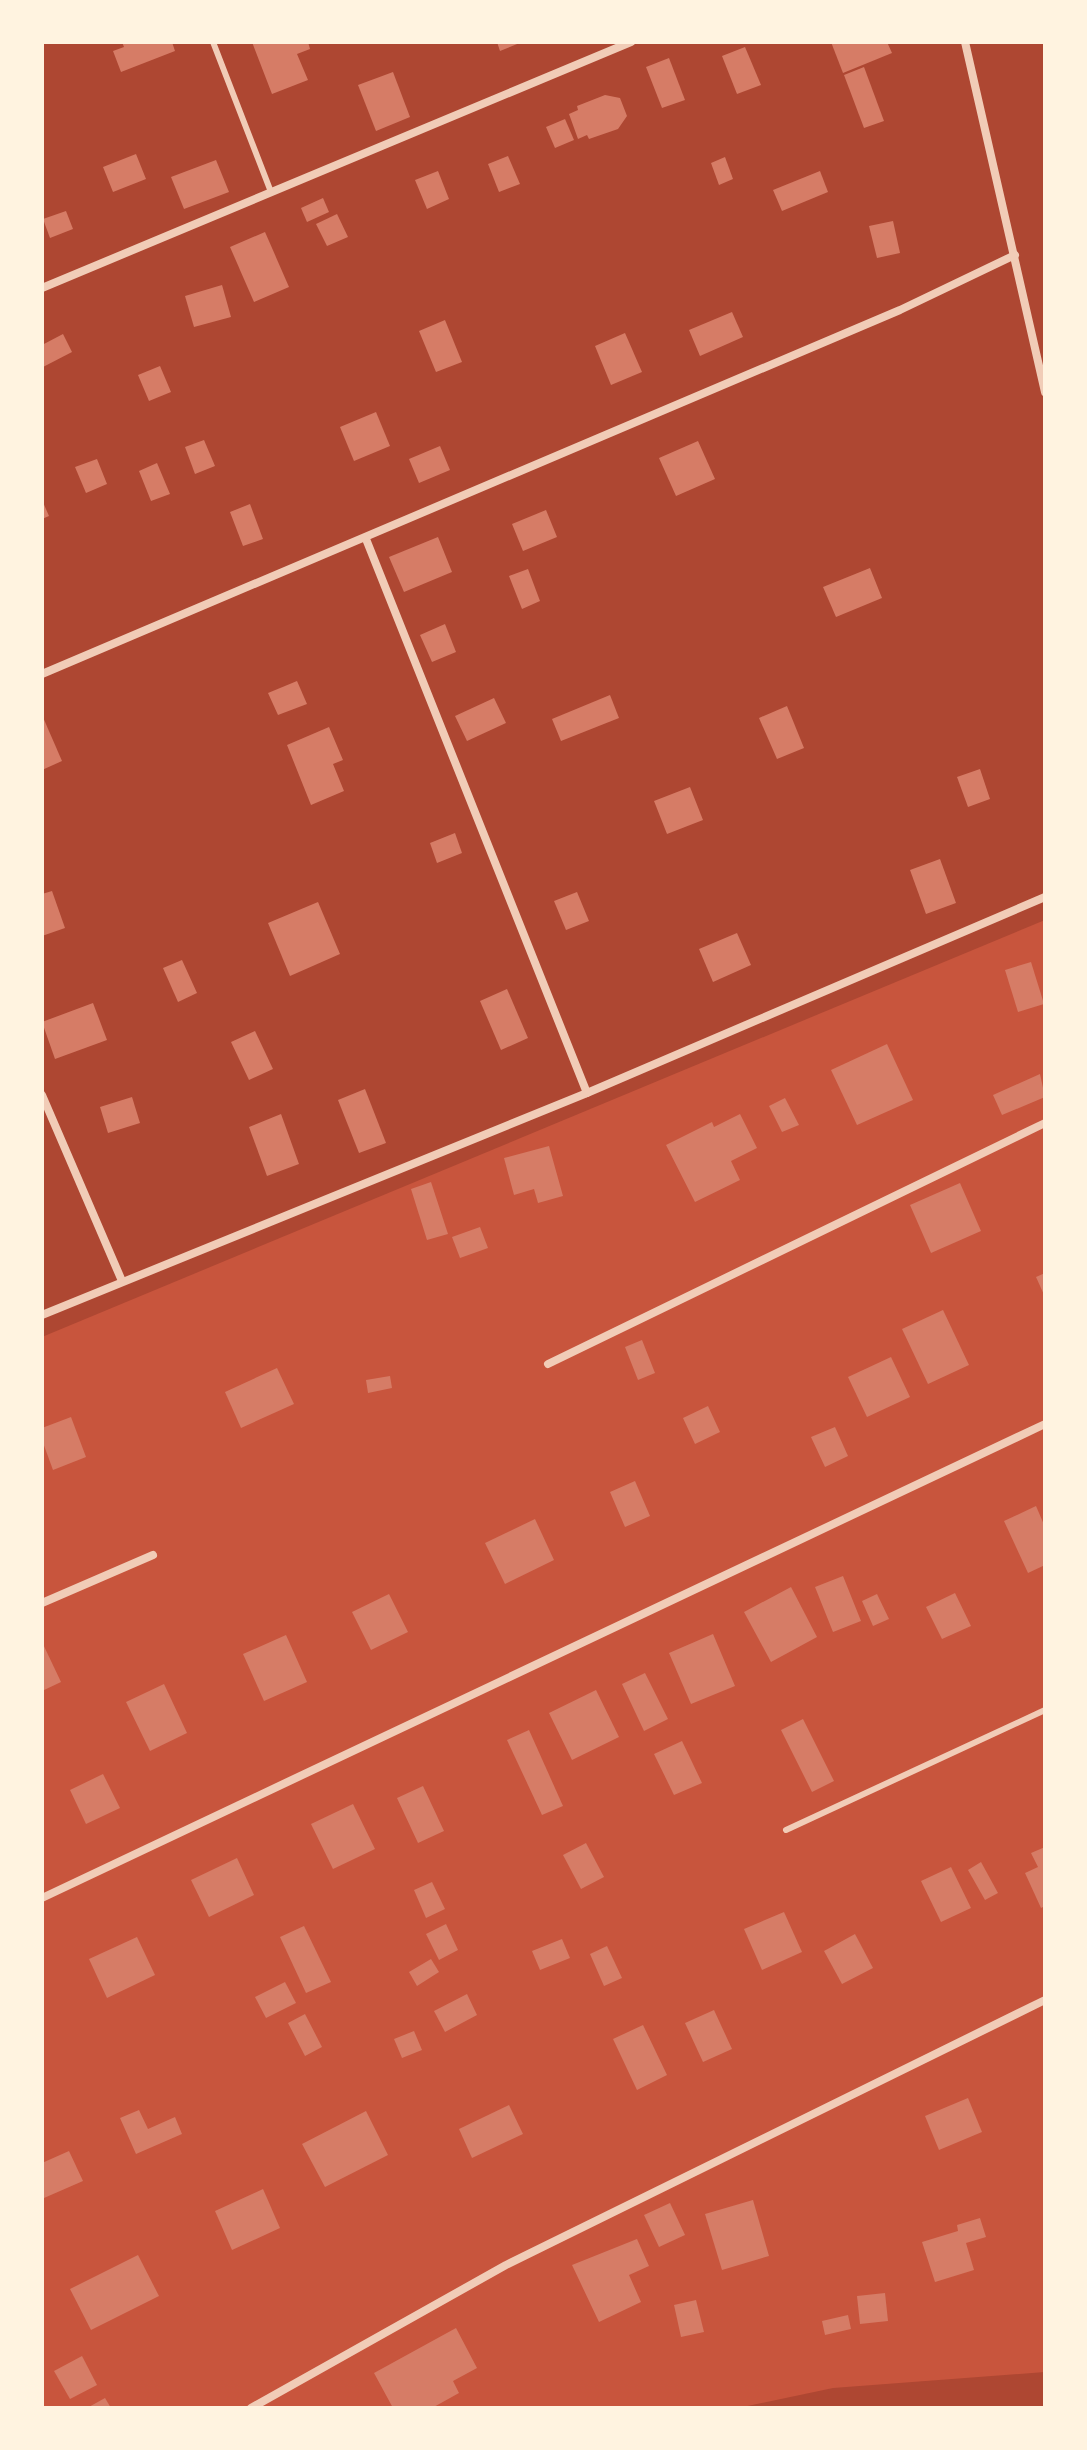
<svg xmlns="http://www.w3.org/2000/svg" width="1087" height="2450" viewBox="0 0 1087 2450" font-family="Montserrat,sans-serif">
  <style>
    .green { fill: #ae4732 }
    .building { fill: #d67c66 }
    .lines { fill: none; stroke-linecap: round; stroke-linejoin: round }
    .service { stroke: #f1ccb7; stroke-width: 6 }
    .minor { stroke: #f1ccb7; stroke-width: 8 }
  </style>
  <rect width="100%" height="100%" fill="#c8553d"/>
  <g class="green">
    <path d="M42,42h1003v878l-1003,417z"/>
    <path d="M1045,2372v36h-307l95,-20z"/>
  </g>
  <g class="building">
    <path d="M122,42h50l3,9 -54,21 -8,-21 11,-4z"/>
    <path d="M252,42h56l2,7 -13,5 11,26 -36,14z"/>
    <path d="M497,42h25l-22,9z"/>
    <path d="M831,42h56l5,11 -49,20z"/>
    <path d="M745,47l16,38 -24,9 -15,-38z"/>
    <path d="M669,58l16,42 -23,8 -16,-41z"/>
    <path d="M864,67l20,54 -20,7 -20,-53z"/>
    <path d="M393,72l17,45 -34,14 -18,-46z"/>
    <path d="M605,95l15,3 7,18 -9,13 -29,10 -2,-4 -9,4 -9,-25 9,-4 -1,-4z"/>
    <path d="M565,119l9,21 -19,8 -9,-21z"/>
    <path d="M136,154l10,25 -33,13 -10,-25z"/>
    <path d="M508,156l12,28 -21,8 -11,-28z"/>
    <path d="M725,157l8,22 -14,6 -8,-22z"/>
    <path d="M216,160l13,32 -45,17 -13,-32z"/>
    <path d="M438,171l11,28 -22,10 -12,-29z"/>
    <path d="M820,171l8,21 -46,19 -9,-21z"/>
    <path d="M323,198l6,14 -22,10 -6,-14z"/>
    <path d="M66,211l7,18 -23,9 -7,-19z"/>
    <path d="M337,214l11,23 -21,9 -11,-22z"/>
    <path d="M893,221l7,32 -23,5 -8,-32z"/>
    <path d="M265,232l24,55 -35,15 -24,-55z"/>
    <path d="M222,285l9,32 -37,10 -9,-31z"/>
    <path d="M732,312l11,25 -43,19 -11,-26z"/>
    <path d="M445,320l17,42 -26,10 -17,-41z"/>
    <path d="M625,333l17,39 -31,13 -16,-39z"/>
    <path d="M63,334l9,18 -29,15 -1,-22z"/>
    <path d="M160,366l11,26 -22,9 -11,-26z"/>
    <path d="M376,412l14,34 -36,15 -14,-34z"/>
    <path d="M204,440l11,26 -20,8 -10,-27z"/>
    <path d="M698,441l17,38 -39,17 -17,-38z"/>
    <path d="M440,446l10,24 -31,13 -10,-24z"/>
    <path d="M97,459l10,25 -21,9 -11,-26z"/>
    <path d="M157,463l13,31 -19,7 -12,-30z"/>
    <path d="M42,500l7,16 -7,3z"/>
    <path d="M250,504l13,35 -20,7 -13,-34z"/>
    <path d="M546,510l11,27 -34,14 -11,-27z"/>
    <path d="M438,537l14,35 -48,20 -15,-35z"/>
    <path d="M870,568l12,30 -46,19 -13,-30z"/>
    <path d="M528,569l12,32 -18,8 -13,-33z"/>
    <path d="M445,624l11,28 -24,10 -12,-27z"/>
    <path d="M297,681l10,23 -29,11 -10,-22z"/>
    <path d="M610,695l9,23 -58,23 -9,-22z"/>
    <path d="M494,698l12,25 -39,18 -12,-25z"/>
    <path d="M787,706l17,42 -27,11 -18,-41z"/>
    <path d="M42,715l20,46 -20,9z"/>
    <path d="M329,727l14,33 -10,4 11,27 -33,14 -24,-60z"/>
    <path d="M980,769l10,30 -22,8 -11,-30z"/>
    <path d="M690,787l13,33 -36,14 -13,-33z"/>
    <path d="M455,833l7,20 -25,10 -7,-20z"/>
    <path d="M940,859l16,44 -30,11 -16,-44z"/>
    <path d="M52,891l13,37 -23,8v-42z"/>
    <path d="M577,892l12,29 -23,9 -12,-29z"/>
    <path d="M318,902l22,52 -50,22 -22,-53z"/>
    <path d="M737,933l14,32 -38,17 -14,-33z"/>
    <path d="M182,960l15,33 -19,9 -15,-34z"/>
    <path d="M1031,962l13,42 -26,8 -13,-42z"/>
    <path d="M507,989l21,49 -27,12 -21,-49z"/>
    <path d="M93,1003l14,37 -52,19 -13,-37z"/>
    <path d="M255,1031l18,38 -24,11 -18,-38z"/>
    <path d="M887,1044l26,56 -56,25 -26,-55z"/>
    <path d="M1040,1074l5,23 -43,18 -9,-20z"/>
    <path d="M365,1089l21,54 -27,10 -21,-53z"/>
    <path d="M132,1097l8,26 -32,10 -8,-26z"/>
    <path d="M785,1098l14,27 -17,7 -13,-26z"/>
    <path d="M281,1114l18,50 -32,12 -18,-49z"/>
    <path d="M740,1114l17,34 -26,13 9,19 -45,22 -29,-57 46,-23 2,5z"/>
    <path d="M549,1146l14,50 -25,7 -4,-14 -20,6 -10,-37z"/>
    <path d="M431,1182l17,52 -21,6 -16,-51z"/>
    <path d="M960,1183l21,48 -50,22 -21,-48z"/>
    <path d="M480,1227l8,21 -28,10 -8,-21z"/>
    <path d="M1045,1273v24l-9,-20z"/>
    <path d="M943,1310l26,55 -41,19 -26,-55z"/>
    <path d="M642,1340l13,33 -17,7 -13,-33z"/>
    <path d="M891,1357l19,40 -43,20 -19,-40z"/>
    <path d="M277,1368l17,36 -53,24 -16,-36z"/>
    <path d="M390,1376l2,12 -24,5 -2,-13z"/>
    <path d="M708,1406l12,26 -25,12 -12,-26z"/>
    <path d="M71,1417l15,40 -33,13 -11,-30v-12z"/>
    <path d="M835,1427l13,29 -23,11 -14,-30z"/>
    <path d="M635,1481l15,35 -25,11 -15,-35z"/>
    <path d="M1036,1506l9,21v38l-17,8 -24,-52z"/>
    <path d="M535,1519l19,41 -49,24 -20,-41z"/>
    <path d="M843,1576l18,45 -28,11 -18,-45z"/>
    <path d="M791,1587l26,50 -46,25 -27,-50z"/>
    <path d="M955,1593l16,33 -29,13 -16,-32z"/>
    <path d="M389,1594l19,38 -37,18 -19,-38z"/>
    <path d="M877,1594l12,25 -16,7 -11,-25z"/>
    <path d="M713,1634l22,52 -44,18 -22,-51z"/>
    <path d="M286,1635l21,47 -43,19 -21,-47z"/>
    <path d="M42,1642l19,40 -19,9z"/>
    <path d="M645,1673l23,46 -24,12 -22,-47z"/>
    <path d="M164,1684l23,49 -37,18 -24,-49z"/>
    <path d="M596,1690l23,47 -47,23 -23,-47z"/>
    <path d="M803,1719l31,62 -22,11 -31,-62z"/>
    <path d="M529,1730l34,76 -21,9 -35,-75z"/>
    <path d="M682,1741l20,42 -28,12 -20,-41z"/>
    <path d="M103,1774l17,34 -34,16 -16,-34z"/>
    <path d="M423,1786l21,45 -26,12 -21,-45z"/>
    <path d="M353,1804l22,45 -42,20 -22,-45z"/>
    <path d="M586,1843l18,34 -23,12 -18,-34z"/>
    <path d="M1045,1847v59l-4,2 -16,-35 13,-6 -7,-14z"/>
    <path d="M237,1858l17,37 -45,22 -18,-37z"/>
    <path d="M981,1862l17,31 -13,7 -17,-30z"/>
    <path d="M951,1867l20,41 -30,14 -20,-41z"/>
    <path d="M432,1882l13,27 -19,9 -12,-28z"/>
    <path d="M784,1912l18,40 -40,18 -18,-41z"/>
    <path d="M446,1924l12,26 -19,10 -13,-26z"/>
    <path d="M304,1926l27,56 -25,11 -26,-56z"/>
    <path d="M855,1934l18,34 -31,16 -18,-33z"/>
    <path d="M137,1937l18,38 -48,23 -18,-39z"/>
    <path d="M562,1939l8,19 -30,12 -8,-19z"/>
    <path d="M607,1946l15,32 -18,8 -14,-32z"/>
    <path d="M431,1959l8,13 -22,14 -8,-14z"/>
    <path d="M285,1982l11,21 -30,15 -11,-21z"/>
    <path d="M467,1994l10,21 -32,17 -11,-21z"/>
    <path d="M714,2010l18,39 -29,13 -18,-39z"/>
    <path d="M305,2014l17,33 -17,9 -17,-33z"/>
    <path d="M643,2025l24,50 -30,15 -24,-51z"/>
    <path d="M414,2031l8,19 -20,8 -8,-19z"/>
    <path d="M968,2098l14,34 -43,18 -14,-34z"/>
    <path d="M509,2105l14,29 -51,24 -13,-29z"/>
    <path d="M139,2110l9,19 27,-12 7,17 -46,20 -16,-36z"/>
    <path d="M366,2111l22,44 -63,32 -23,-43z"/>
    <path d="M69,2151l14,30 -39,17 -2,-35z"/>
    <path d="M263,2189l17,39 -48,22 -17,-39z"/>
    <path d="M753,2200l16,56 -47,14 -17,-56z"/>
    <path d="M670,2203l15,32 -26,12 -15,-32z"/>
    <path d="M980,2218l6,19 -20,6 8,27 -39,12 -13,-40 36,-11 -1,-6z"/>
    <path d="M637,2239l12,27 -20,9 12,27 -42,20 -27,-57z"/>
    <path d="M138,2255l21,41 -68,34 -21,-41z"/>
    <path d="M885,2293l3,28 -28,3 -3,-28z"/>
    <path d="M696,2300l8,32 -23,5 -7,-32z"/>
    <path d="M848,2315l3,14 -26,6 -3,-14z"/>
    <path d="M456,2328l21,40 -24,13 6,12 -27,15h-39l-19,-35z"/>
    <path d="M82,2356l15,29 -27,14 -16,-28z"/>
    <path d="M105,2398l6,10h-24z"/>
  </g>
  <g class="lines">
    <g class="service">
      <path d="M213,42l58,150"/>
      <path d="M786,1830l259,-120"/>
    </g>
    <g class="minor">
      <path d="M965,42l80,350"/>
      <path d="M42,288l589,-246"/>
      <path d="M366,539l221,554"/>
      <path d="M42,674l858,-364 115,-55"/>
      <path d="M42,1095l80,186"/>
      <path d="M42,1315l545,-222 458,-196"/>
      <path d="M548,1364l497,-241"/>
      <path d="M42,1603l111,-48"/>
      <path d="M42,1898l1003,-474"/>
      <path d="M251,2408l255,-143 539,-265"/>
    </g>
  </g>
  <rect width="1087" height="2450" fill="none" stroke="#fff3e0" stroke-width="88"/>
</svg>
